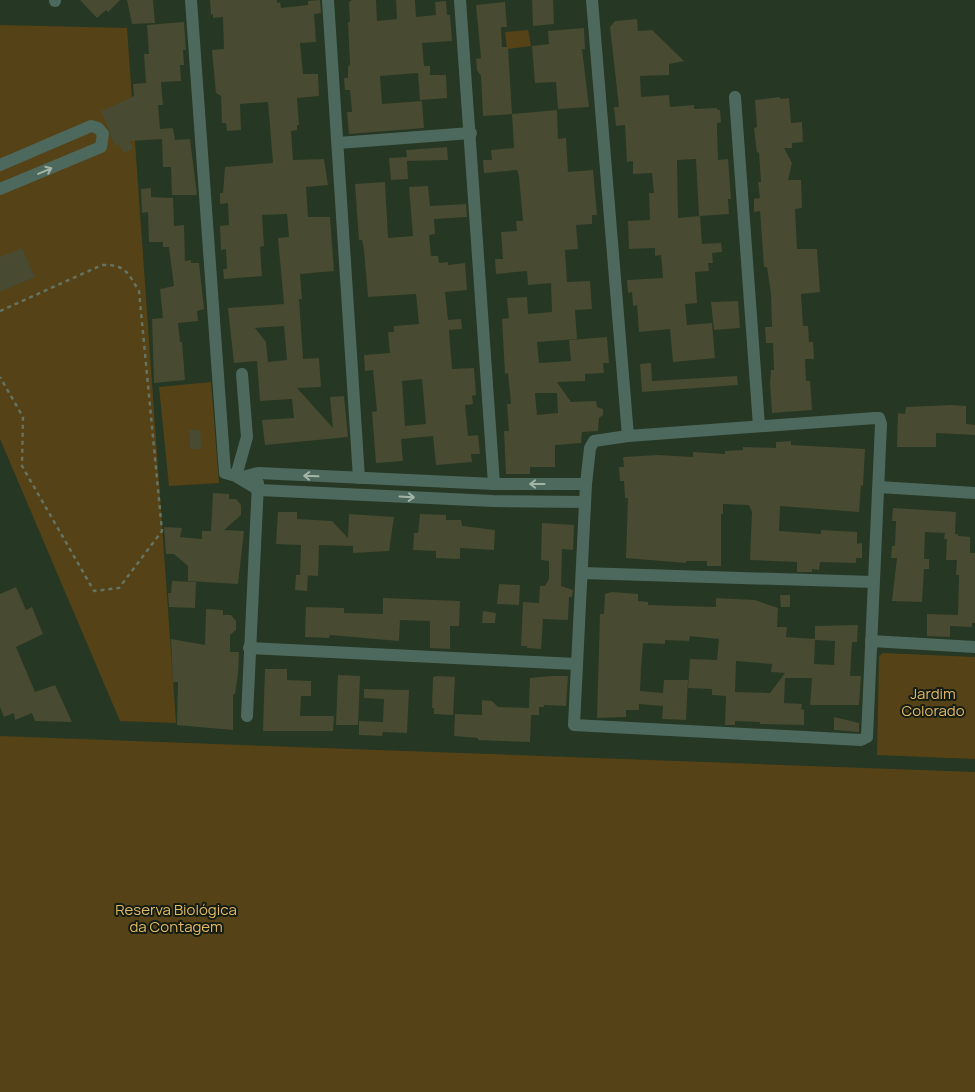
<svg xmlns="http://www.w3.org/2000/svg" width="975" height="1092" viewBox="0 0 975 1092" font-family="Manrope,sans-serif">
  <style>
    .green { fill: #554216 }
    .building { fill: #484a31; fill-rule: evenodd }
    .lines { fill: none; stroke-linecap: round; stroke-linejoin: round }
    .path { stroke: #657462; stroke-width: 2.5; stroke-dasharray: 4 4; stroke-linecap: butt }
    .minor { stroke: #4d695e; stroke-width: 12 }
    .oneway { stroke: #a3b4a7 }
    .labels { text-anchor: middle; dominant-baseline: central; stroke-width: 4; stroke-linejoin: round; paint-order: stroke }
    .park-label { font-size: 15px; fill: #e3ba65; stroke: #141c13 }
  </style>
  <rect width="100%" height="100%" fill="#263723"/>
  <g class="green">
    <path d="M0,25l127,3 49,695 -56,-2 -120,-282z"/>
    <path d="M528,30l3,16 -24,3 -2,-17z"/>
    <path d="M211,382l8,101 -50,3 -10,-99z"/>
    <path d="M883,653l92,4v102l-98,-4 2,-99z"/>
    <path d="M0,736l975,36v320h-975z"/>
  </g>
  <g class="building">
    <path d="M80,0h40l-12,12 -2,-2 -9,8z"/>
    <path d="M127,0h26l2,23 -23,1z"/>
    <path d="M210,0h67v3l3,-1 1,6 27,-3v-4l12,-1 1,13 -7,1 2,28 -16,1 3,31h15l1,22 -22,2 2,27h-2v5l-6,1 2,29 31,-1 4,26 -22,2 2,30h22l4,54 -34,3 2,25h-3l4,60 16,-1 2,29 -24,1 36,40 -3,-31 14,-1 4,41 -83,8 -3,-25 32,-2 -2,-19 -32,2 -3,-40 -23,2 -6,-55 56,-4 -6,-66 11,-1 -2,-23 -25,1 2,31 -4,1 2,29 -38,3 -1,-10h4l-1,-20 -5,1 -1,-24 9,-1 -1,-22 -8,1v-11h3l2,-26 48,-4 -5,-61 -28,2 1,26 -14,1 -1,-8h-4l-1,-27 -5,-3 -4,-43 12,-1 -1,-32 -10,1v-4l-2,1zM284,326l3,34 -19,2 -2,-20 -11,-14z"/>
    <path d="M352,0h24l1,21 20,-2 -1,-19h19l1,17 20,-2 -1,-13 11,-1 1,14h3l2,26 -30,2 2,23h6v9h16l1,23 -27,2 -2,-27 -38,3 2,28 40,-3 2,27 -75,6 -2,-22h5l-2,-22h-5l-1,-12h4v-11l2,-3 -2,-42h2l-1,-20z"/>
    <path d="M532,0h21l1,24 -21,2z"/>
    <path d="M505,2l2,25h-6l1,20h6l4,67 -29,2 -2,-40 -4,-6 -1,-11 5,-1 -5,-53z"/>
    <path d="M637,19l1,12 14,-1 32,31 -15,3v11l-29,1 1,21 28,-2 1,12 24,-2v4l23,-1v2h3l1,12 -4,1v7l1,30 10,-1 3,40h-3l1,15 -30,2 -3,-57 -19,1 1,58 22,-2 2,28 19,-1 1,9 -10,1 1,10h-5l1,8 -14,1 2,31 -12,1 2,21 25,-2 3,35 -42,4 -3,-33 -31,3 -2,-27 -4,1 -1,-14 -4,1 -1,-13 36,-2 -2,-23 -6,1v-8l-26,1 -1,-28 22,-1 -1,-27h5l-2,-20 -19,1v-13l-6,1 -2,-37 -9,1 -2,-19h5l-9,-80 5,-6z"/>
    <path d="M184,22l2,28h-3l1,15h-4l1,16 -20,1 2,23h-5l2,24 13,-1 2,12 15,-1 7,56h-25l-1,-28h-8l-1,-28 -32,2 3,8 -10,4 -4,-9 -4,2 -14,-35 33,-15 -1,-12 13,-1 -2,-29h5l-2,-29z"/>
    <path d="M584,28l1,21h-3l7,58 -31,2 -2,-27 -21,1 -3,-37 17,-2 -1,-13z"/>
    <path d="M780,97v2l9,-1 2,25 11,-1 1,20 -11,1v5h-8l8,15 -4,17h13l1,28 -7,1 2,40h20l3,43 -19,2 2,32h5l1,16h4l1,17h-9l1,22h4l2,29 -40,3 -2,-30 1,-13h3l-1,-27h-7l-1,-16h7l-1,-33 -4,-27h-3l-4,-56 -6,1v-13l6,-1 -2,-16h3l-2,-30 -2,1 -3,-25 3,-1 -2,-27z"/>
    <path d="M557,110l1,29 8,-1 2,34 25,-2 4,45h-5v9l-16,1 2,24 -13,1 2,32 23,-1 2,28 -17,1 2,29 -40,3 2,21 32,-2 -2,-21 38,-3 2,26h-6l1,10 -19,1v7l-28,1 14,20 25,-1 1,6 6,2v6l-4,3 -1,13 -16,1 -1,11 -26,2v22h-25v7h-24l-2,-43h5l-2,-27h4l-3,-31 -3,1 -3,-55 7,-1 -2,-20 20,-1 1,17 24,-2 -1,-29 -23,2 -1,-14 -31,3 -1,-15h8l-2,-27 16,-1 -1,-10h7l-4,-44 -2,-7 -33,3 -1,-13h9l-1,-10 23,-2 -2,-34zM535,393h22l1,20 -21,2z"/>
    <path d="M447,147l1,13 -41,1 1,18 -17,1 -2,-22 18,-1 -1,-7z"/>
    <path d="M385,182l3,56 25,-2 -4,-49 19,-1 2,20 36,-2 1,13 -33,2 1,15 -6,1 2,21h7l1,7 9,-1v3l17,-2 2,27 -22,2 3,28 13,-1 1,10 -13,1 3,39 22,-1 2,27 -4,1 1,8 -8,1 3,31 10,-1 2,19h-9l1,8 -36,3 -3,-29 -32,3 2,22 -27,2 -4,-51 5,-1 -4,-41 -8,1 -1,-16 26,-2 -2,-21h6v-6l25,-2 -3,-30 -48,3 -4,-47 -2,-10h-3l-4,-56zM422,379l4,45 -21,2 -3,-45z"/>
    <path d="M151,188v9l22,1 1,28 10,-1 1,36 6,-1v3h8l5,46 -7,2 1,10 -20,2 2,19h2l3,38 -31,3 -2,-64 11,-1 -3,-29 14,-3 -5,-39h-6v-5h-14l-1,-30 -6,1 -1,-24z"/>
    <path d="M22,248l13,29 -35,15v-35z"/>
    <path d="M738,301l2,27 -26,2 -3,-28z"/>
    <path d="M651,363l1,18 85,-5 1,9 -96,7 -2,-28z"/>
    <path d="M952,405l14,1v18l9,1v10l-39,-2v14h-39l1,-34 7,1 1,-7z"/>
    <path d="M189,430h11l2,19h-12z"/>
    <path d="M791,441v4l74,4 -2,37 -2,-1 -2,27 -79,-6 -1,25 42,3v-4l36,2v12l5,-1v15h-6v5l-36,-1 -1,8 -7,-1v3h-15v-10l-47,-2 2,-48 -3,-7 -26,-1v10h-2v52h-14v-5h-21v2l-60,-5 2,-60h-3l-1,-17h-4l-1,-14h5l-1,-10 35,-2 35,2v-5l32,2v-3l18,-1v-3l33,1v-6z"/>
    <path d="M213,493l16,1v5h7l5,6v10l-17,15 20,1 -6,53 -50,-3v-15l-14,-12h-8l-2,-27 18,1 -2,9 22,2v-8h9z"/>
    <path d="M893,508l63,4 -1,22h3v2l12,1v16h5v70h-3v4l-22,-1v11l-23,-1v-22l31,1 1,-40h-3l1,-15h-11l1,-21h-3l1,-6 -20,-1 -1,27h5v10h-5l-2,33 -30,-1 5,-43h-6l1,-12h3l1,-25h-4z"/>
    <path d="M278,512h19v7l35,2 16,17 1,-24 45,3 -5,34 -36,2v-7l-34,-1 -1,31 -18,-1 1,-30 -25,-1z"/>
    <path d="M420,514l26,1v5h15l1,6 33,4 -1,20 -34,-2v11l-24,-1v-7l-23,-1 1,-17h4z"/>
    <path d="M542,523l32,2 -1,25 -11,-1 -1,37 12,4 -1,7h-3l-1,23 -25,-1 -2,30 -14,-1v-2h-6l2,-44 16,1 1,-17h5l4,-7v-18l-8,-1z"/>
    <path d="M296,575h12l-1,16 -12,-1z"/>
    <path d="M172,581l24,1 -1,26 -26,-1 -1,-14h3z"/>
    <path d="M499,584l21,1 -1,20 -22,-1z"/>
    <path d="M16,587l10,23 6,-3 11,27 -27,13 19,45 20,-7 17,37 -37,-1 -3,-8 -17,7 -1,-7 -10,4 -4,-10v-113z"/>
    <path d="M612,592l26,2v7l10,1v3l68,2v-9l39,2 23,8 -1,19h10l-1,10 29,2v-13l43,-1 -1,17h-5l-2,34h11l-2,29h-49l2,-27h-27l-1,25 18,1 -1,5 3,1v15l-44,-1v-2l-25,-1v4h-10l1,-29 -14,-1v-6l-24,-1 2,-29 27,1 2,-21 -29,-3 -1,5 -24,-1v4l-22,-1 -2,26 -1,22 23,2 1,-13h24l-2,40 -24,-1 1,-13 -24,-2v6h-13v7l-29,1 3,-104h4l1,-20zM815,640l20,1 -1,24 -20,-1zM736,661l36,3 -1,8 14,1 -15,20 -35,-1z"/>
    <path d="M780,595h10v12h-9z"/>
    <path d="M383,598l77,3 -1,25h-9v23l-20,-1v-27l-30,-1 -1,21 -69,-6 -1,3 -24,-1 1,-30 38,1v5l39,1z"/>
    <path d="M206,609l17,1v5h8l5,6v9l-6,5v17h9l-1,22 -3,20h-2v36l-56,-5 1,-43h-5l-2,-43 34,6z"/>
    <path d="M483,611l13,2 -1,10h-13z"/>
    <path d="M265,669h22v11l24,1v15h-10l-1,20h34l-1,15h-70z"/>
    <path d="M338,675l22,1 -2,49h-22z"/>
    <path d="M437,676l18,1 -2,38 -19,-1v-6h-2l1,-31z"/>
    <path d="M551,676h17l-2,30 -22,-1v2h-5v8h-8l-1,27 -52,-2v-2l-24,-2 1,-22 27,1v-15l10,1 6,6 31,1 1,-30z"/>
    <path d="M364,689l45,1 -2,43 -24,-1 -1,4 -23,-1v-14l24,1 1,-23 -20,-1z"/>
    <path d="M834,717l25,6v9l-25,-2z"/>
  </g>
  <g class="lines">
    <path class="path" d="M0,311l102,-46c23,-1 26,8 37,26l23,240 -43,57 -25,3 -72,-125 1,-49 -23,-40"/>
    <g class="minor">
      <path d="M55,0v1"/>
      <path d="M191,0l34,473 11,3 23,14 234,11 92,1"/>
      <path d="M328,0l31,478"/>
      <path d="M460,0l34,484"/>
      <path d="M592,0l36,436"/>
      <path d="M735,97l24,329"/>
      <path d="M338,143l133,-10"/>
      <path d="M0,165l91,-39 7,2 5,6 -2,13 -101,42"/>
      <path d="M875,418h4l2,6 -14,313 -6,3 -287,-15 12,-241 4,-36 4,-7 34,-5z"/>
      <path d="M236,476l11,-39 -5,-63"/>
      <path d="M239,478l19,-5 236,11h92"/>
      <path d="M879,487l96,6"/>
      <path d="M582,573l291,9"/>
      <path d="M871,641l104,6"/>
      <path d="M249,648l328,16"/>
      <path d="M247,716l11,-233"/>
    </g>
  </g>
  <defs><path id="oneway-shaft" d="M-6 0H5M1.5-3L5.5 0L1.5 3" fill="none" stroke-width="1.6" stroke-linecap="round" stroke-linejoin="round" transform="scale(1.25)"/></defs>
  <g class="oneway">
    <use href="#oneway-shaft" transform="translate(45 171) rotate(-23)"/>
    <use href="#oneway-shaft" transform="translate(311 476) rotate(-178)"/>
    <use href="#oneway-shaft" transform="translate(537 484) rotate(-180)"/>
    <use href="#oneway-shaft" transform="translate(407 497) rotate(3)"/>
  </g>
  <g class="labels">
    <g class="park-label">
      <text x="933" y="693">Jardim<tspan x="933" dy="17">Colorado</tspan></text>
      <text x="176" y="909">Reserva Biológica<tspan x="176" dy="17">da Contagem</tspan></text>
    </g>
  </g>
</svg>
